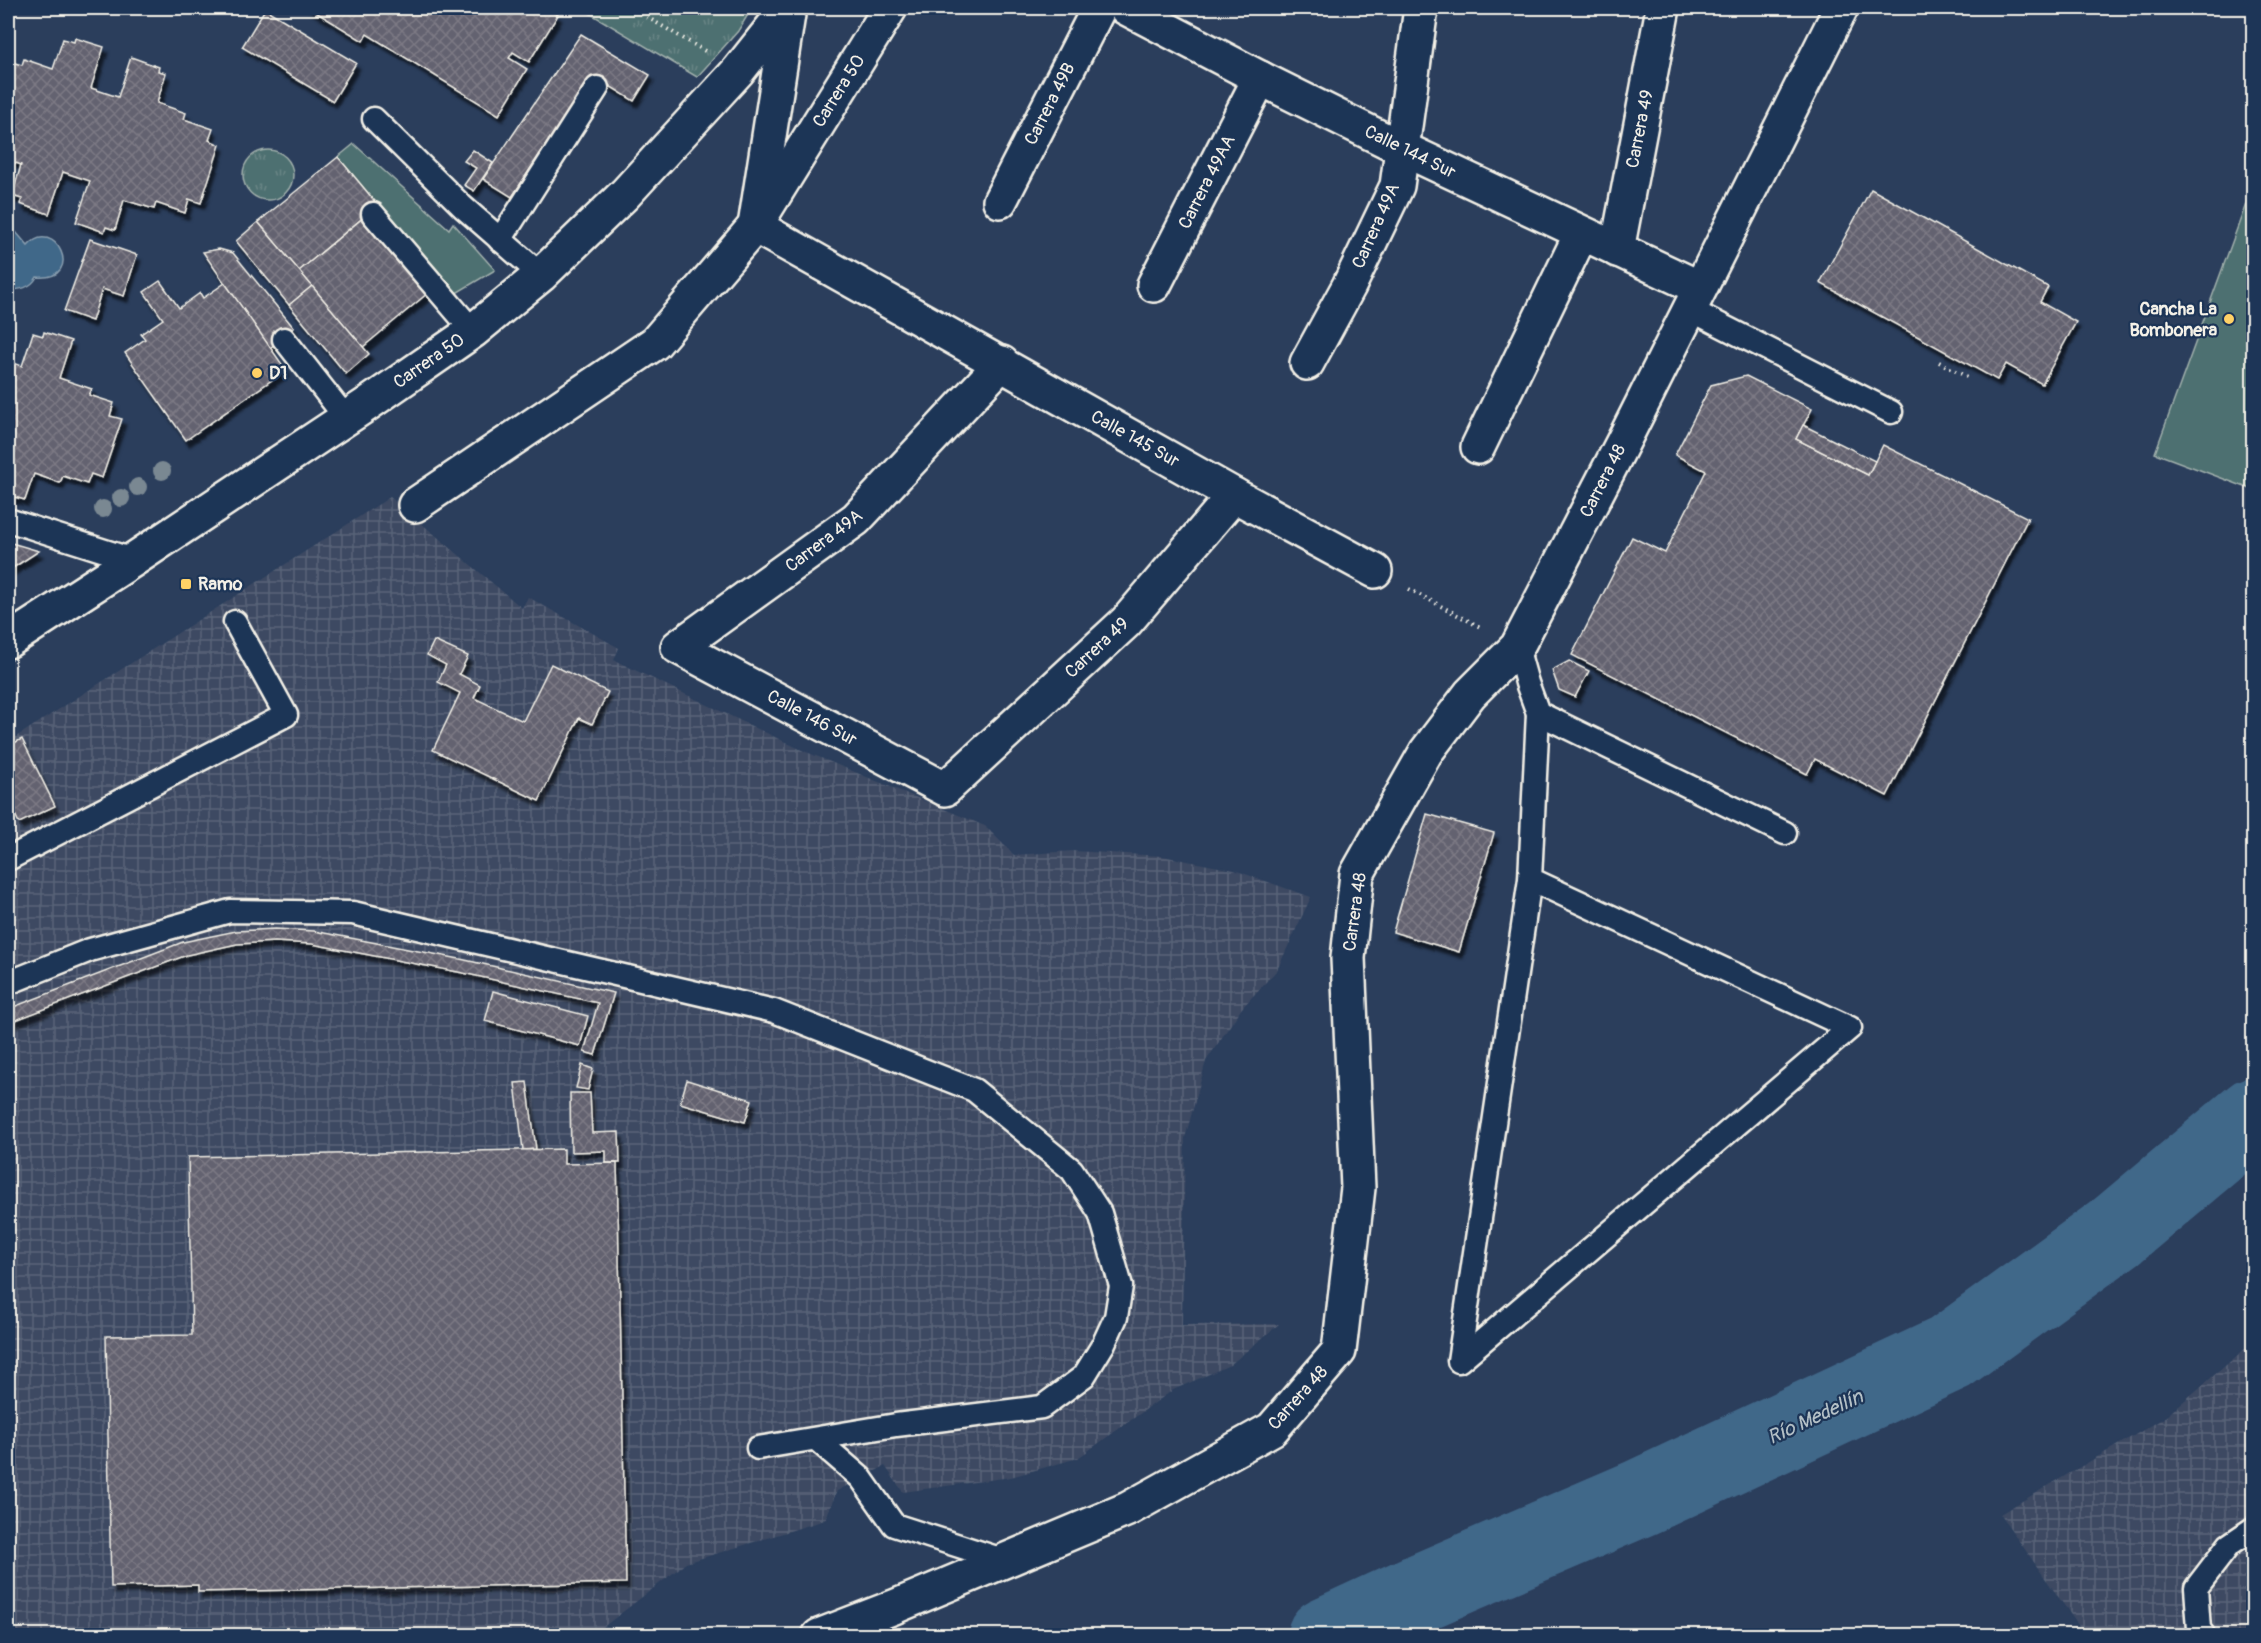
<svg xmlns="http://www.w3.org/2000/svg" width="2261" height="1643" viewBox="0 0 2261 1643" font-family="Pangolin,sans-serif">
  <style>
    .industrial { fill: url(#industrial-grid) }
    .green { fill: #4e7071; stroke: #a1b0ac; stroke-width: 1.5 }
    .park { fill: url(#park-tufts); stroke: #a1b0ac; stroke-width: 1.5 }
    .water { fill: #416789; stroke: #899eaf; stroke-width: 1.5 }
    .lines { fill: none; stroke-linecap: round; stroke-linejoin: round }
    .river { stroke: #416789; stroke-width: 78 }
    .building { fill: url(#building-cross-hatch); stroke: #f4f1e8; stroke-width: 1.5; filter: url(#shadow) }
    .service-casing { stroke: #f4f1e8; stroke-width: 27 }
    .minor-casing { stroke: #f4f1e8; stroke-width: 38 }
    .secondary-casing { stroke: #f4f1e8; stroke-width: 38 }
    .path { stroke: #f4f1e8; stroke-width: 4; stroke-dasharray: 1.5 4.5; stroke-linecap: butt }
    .service { stroke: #1d3557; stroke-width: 22 }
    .minor { stroke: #1d3557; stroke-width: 33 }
    .secondary { stroke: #1d3557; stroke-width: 33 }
    .tree { fill: #7a8892 }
    .poi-dot { fill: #ffd166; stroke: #1d3557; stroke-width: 2 }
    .labels { text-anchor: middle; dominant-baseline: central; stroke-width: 4.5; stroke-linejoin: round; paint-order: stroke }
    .street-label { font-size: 18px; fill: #f4f1e8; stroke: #1d3557 }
    .poi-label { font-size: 18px; font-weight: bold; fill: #f4f1e8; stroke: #1d3557; text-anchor: start }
    .water-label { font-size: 20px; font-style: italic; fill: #b5c1c7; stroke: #1d3557 }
  </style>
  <defs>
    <pattern id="industrial-grid" width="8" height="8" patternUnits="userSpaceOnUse" patternTransform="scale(1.5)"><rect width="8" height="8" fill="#3c4962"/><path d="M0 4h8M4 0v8" fill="none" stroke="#596478"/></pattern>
    <pattern id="park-tufts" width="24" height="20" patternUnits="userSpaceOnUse" patternTransform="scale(1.5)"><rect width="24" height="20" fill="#4e7071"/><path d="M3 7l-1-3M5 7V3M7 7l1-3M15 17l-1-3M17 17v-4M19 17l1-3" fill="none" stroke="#688585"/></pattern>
    <pattern id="building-cross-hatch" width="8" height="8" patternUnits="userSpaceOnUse" patternTransform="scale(1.5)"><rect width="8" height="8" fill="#64626f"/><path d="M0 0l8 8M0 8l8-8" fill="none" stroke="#7b7984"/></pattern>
    <filter id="shadow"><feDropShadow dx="3.5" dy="6" stdDeviation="1.5" flood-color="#0009"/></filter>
  </defs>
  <rect width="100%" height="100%" fill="#2b3e5c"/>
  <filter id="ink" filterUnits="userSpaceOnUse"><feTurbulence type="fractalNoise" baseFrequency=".0167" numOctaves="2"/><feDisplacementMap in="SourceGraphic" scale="12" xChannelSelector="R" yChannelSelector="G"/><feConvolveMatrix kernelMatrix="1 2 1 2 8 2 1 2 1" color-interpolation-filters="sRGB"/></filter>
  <g filter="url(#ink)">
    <g class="industrial">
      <path d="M390,497l132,111 6,-11 91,51 -5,12 190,91 181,75 29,29 59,-4 89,5 72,14 77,27 -34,73 -35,38 -36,53 -21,77 -3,187 97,-1 -49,41 -57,25 -95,68 -67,19 -108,15 -18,-26 -48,25 -12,29 -139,43 -93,72h-585v-806l11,-6 -11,-24v-57z"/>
      <path d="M2253,1342v293h-168l-85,-121 164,-96z"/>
    </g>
    <g class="green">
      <path d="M354,144l95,85 4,-6 42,47 -42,25 -115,-138z"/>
      <path d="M2253,185l1,305h-1l-98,-37z"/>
    </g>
    <g class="park">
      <path d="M581,8h171l-14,23 -41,46z"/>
      <circle cx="268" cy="175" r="25"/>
    </g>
    <path class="water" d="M8,227l8,5 12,14c26,-31 59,35 9,31 -6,11 -17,13 -29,13z"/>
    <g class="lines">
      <path class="river" d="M1326,1636l93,-43 221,-95 310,-145 167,-122 137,-115"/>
    </g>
    <g class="building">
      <path d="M309,8h237l12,7 -29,47 -16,-10 -4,6 18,11 -28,46 -132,-81 -4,7z"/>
      <path d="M265,9l91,54 -23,38 -91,-54z"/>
      <path d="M581,34l69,41 -16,26 -42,-26 -80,122 -29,-18z"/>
      <path d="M75,38l29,9 -13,41 27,9 13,-40 28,10 -1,4 8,2 -9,30 29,10 -2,6 29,10 -4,11 11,5 -19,58 -12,-4 -4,14 -29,-10 -2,6 -30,-9 -9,30 -9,-3 -2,5 -28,-10 14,-41 -27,-9 -14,42 -29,-10 2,-5 -10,-3 9,-31 -13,-5v-99l14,4 2,-6 29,10 10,-30 11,3z"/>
      <path d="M473,150l20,13 -19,28 -10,-6 12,-17 -12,-7z"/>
      <path d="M338,157l40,48 -79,66 -41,-49z"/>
      <path d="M1871,189l177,98 -8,15 36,20 -34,62 -36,-20 -9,16 -177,-97z"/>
      <path d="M364,217l64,76 -65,54 -64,-76z"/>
      <path d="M258,222l54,64 -23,19 -53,-64z"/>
      <path d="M90,239l47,16 -13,41 -22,-7 -10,32 -28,-10z"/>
      <path d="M219,249l14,4 61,75 -24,20 -67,-96z"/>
      <path d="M160,281l19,27 21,-15 3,5 22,-15 61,87 -100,70 -61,-87 20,-14 -4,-5 22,-15 -19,-27z"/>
      <path d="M312,286l57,68 -23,20 -57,-69z"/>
      <path d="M44,332l27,9 -12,37 33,11 -3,6 25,8 -4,13 12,3 -20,59 -11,-4 -4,10 -24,-8 -3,7 -26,-9 -9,26 -11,-3 -1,2 -5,-2v-136l14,5 11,-33 10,3z"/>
      <path d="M1746,376l66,33 -16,30 72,36 15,-30 145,73 -141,278 -72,-37 -8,15 -235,-119 60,-118 33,16 41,-82 -31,-16 36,-70z"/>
      <path d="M1803,425l72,36 -7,14 -72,-36z"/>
      <path d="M8,542l31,9 -31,20z"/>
      <path d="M434,641l34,15 -9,18 21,11 -6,13 49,23 28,-57 57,28 -16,32 -13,-6 -40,83 -106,-51 27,-57 -22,-11 8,-17 -19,-10z"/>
      <path d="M1569,661l20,10 -14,26 -16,-7 -7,-20z"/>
      <path d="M22,739l33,67 -36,17 -11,-24v-53z"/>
      <path d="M1427,814l67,19 -35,119 -66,-20z"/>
      <path d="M275,929l39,2 151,29 149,33 -19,62 -11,-3 14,-49 -135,-30 -151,-29 -37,-2 -38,2 -50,11 -179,68v-14l175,-67 53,-11z"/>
      <path d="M493,991l95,25 -8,30 -95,-25z"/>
      <path d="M582,1065l11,4 -5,21 -12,-2z"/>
      <path d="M687,1080l65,20 -7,22 -65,-19z"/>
      <path d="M527,1082l9,67 -13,1 -8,-67z"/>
      <path d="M570,1093h20l2,40 27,-1 1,31h-14v-12l-35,1z"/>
      <path d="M564,1149v15l53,-1 9,420 -428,9v-7l-87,2 -5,-251 86,-1 -4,-178z"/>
    </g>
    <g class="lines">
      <g class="service-casing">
        <g id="service">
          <path d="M374,119l89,88 78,68"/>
          <path d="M373,214l100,117"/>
          <path d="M500,240l97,-152"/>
          <path d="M1689,309l202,103"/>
          <path d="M284,339l62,79"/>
          <path d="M8,520l125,40"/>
          <path d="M1517,647l10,36 11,30 247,120"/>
          <path d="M8,859l278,-144 -51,-93"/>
          <path d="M1530,879l320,149 -391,333 71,-482 8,-166"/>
          <path d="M8,983l82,-33 140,-39 123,2 421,98 200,79 98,80 28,43 21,73 -5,31 -13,28 -19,31 -42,31 -146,18 -138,23"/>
          <path d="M816,1439l45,39 33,47 112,36"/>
          <path d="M2204,1636l-5,-7 -3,-41 33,-43 25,-17"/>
        </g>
      </g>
      <g class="minor-casing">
        <g id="minor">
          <path d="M789,8l-34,218 479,269 141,76"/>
          <path d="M1126,8l134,70 141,70 299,140"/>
          <path d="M1000,201l99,-193"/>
          <path d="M1617,250l46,-242"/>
          <path d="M1154,285l106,-207"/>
          <path d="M1002,363l-146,156 -178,128 267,142 181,-167 108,-127"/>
          <path d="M1307,363l42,-77 48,-100 24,-178"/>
          <path d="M1478,447l103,-213"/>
          <path d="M415,505l240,-162 100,-117 135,-218"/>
          <path d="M819,1636l75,-29 234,-98 144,-80 67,-78 19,-163 -10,-230 9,-84 69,-122 44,-58 47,-47 106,-205 218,-434"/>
        </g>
      </g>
      <g class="secondary-casing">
        <path id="secondary" d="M8,641l125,-81 233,-155 107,-74 68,-56 84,-81 113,-123 50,-63"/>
      </g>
      <g class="path">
        <path d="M631,8l74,43"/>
        <path d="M1939,362l28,15"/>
        <path d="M1409,589l73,39"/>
      </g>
      <use href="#service" class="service"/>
      <use href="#minor" class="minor"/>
      <use href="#secondary" class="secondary"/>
    </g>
    <g class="tree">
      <circle cx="162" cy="471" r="9"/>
      <circle cx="138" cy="487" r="9"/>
      <circle cx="121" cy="498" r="9"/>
      <circle cx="103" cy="509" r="9"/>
    </g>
  </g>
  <g class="poi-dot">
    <circle cx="2229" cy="319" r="6"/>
    <circle cx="257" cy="373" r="6"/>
    <rect x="180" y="578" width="12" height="12" rx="3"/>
  </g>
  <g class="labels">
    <g class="street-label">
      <text transform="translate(839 91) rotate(-58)">Carrera 50</text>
      <text transform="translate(1050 104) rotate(-63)">Carrera 49B</text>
      <text transform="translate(1640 129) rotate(-79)">Carrera 49</text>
      <text transform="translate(1410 152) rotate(26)">Calle 144 Sur</text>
      <text transform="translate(1207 182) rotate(-63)">Carrera 49AA</text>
      <text transform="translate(1376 226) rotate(-66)">Carrera 49A</text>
      <text transform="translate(429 361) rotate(-35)">Carrera 50</text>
      <text transform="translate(1135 439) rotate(29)">Calle 145 Sur</text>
      <text transform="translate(1603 481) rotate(-63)">Carrera 48</text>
      <text transform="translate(824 541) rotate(-37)">Carrera 49A</text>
      <text transform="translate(1097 648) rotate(-43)">Carrera 49</text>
      <text transform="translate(812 718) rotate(28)">Calle 146 Sur</text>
      <text transform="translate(1355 912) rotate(-82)">Carrera 48</text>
      <text transform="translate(1298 1398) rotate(-48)">Carrera 48</text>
    </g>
    <g class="poi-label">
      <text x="2217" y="309" text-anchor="end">Cancha La<tspan x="2217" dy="21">Bombonera</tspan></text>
      <text x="269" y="373">D1</text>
      <text x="198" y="584">Ramo</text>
    </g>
    <g class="water-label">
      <text transform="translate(1815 1417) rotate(-25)">Río Medellín</text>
    </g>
  </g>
  <rect width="2261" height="1643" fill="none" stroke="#1d3557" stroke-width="30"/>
  <rect x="15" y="15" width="2231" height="1613" fill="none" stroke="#f4f1e8" stroke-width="2" filter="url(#ink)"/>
</svg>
